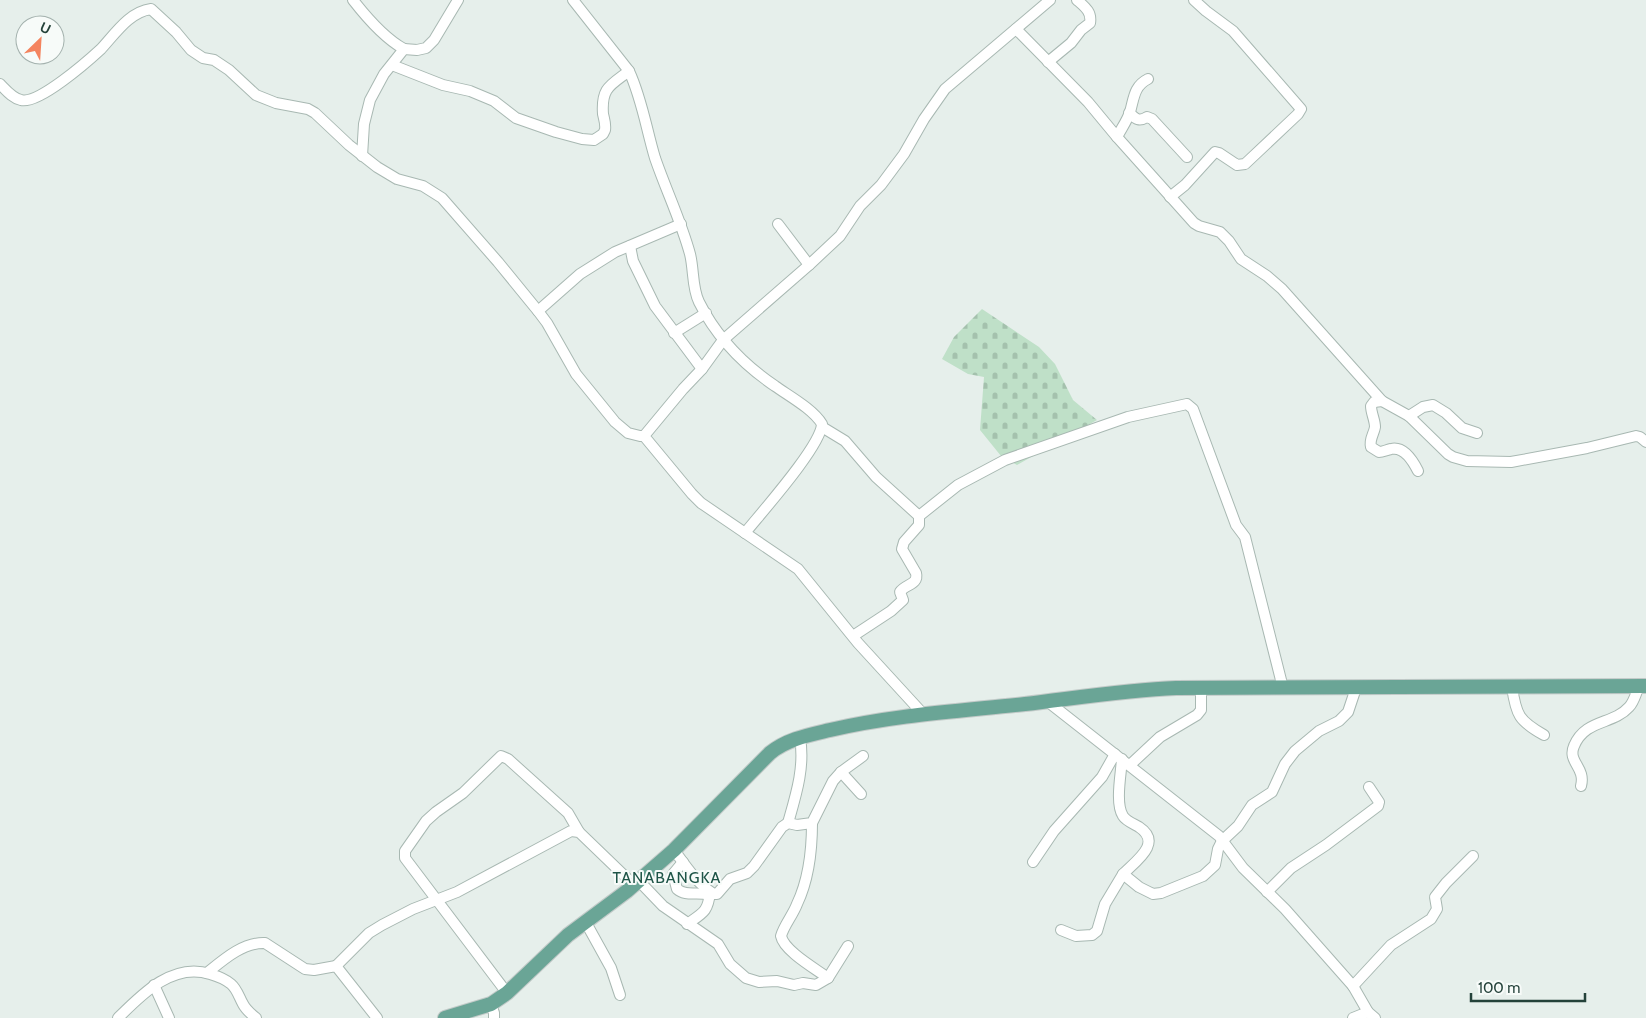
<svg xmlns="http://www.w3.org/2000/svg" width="1646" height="1018" viewBox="0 0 1646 1018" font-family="Cabin,sans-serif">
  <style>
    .cemetery { fill: url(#cemetery-stones) }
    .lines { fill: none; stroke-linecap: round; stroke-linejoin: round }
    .minor-casing { stroke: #a8b8b2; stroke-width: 12 }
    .major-casing { stroke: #c2cac8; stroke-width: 16 }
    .minor { stroke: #fff; stroke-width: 10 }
    .major { stroke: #6aa596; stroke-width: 14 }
    .labels { text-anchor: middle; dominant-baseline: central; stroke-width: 4; stroke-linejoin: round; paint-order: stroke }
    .quarter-label { font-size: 16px; letter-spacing: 1px; fill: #1f5548; stroke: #f7fbf9 }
  </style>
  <defs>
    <pattern id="cemetery-stones" width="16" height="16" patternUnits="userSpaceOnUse" patternTransform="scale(1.25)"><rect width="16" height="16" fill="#bfe0c8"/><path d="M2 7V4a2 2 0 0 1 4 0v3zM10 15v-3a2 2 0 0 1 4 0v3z" fill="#a4c1ad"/></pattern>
  </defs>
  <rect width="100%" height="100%" fill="#e6efeb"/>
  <path class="cemetery" d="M982,309l57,38 16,17 18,36 24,20 -80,45 -16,-9 -21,-26 4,-53 -16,-3 -26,-15 12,-22z"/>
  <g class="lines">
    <g class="minor-casing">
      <g id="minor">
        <path d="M353,0c14,18 31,38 51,49"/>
        <path d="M573,0l56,71c13,28 17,57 26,87 11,32 26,63 35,96 4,16 2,34 9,48 17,34 45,63 76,84 14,10 38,23 47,38 -1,22 -61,89 -77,109"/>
        <path d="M1016,29l72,73 29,35 77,86 5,3 21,6 9,9 12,18 26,17 15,13 100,112 27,15 39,38 5,3 14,4 44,1 76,-14 49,-12 4,1 6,5"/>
        <path d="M1048,62l23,-19 10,-13 9,-7c2,-11 -5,-16 -13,-23"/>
        <path d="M392,65l51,20 27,6 24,10 22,17 40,14 26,7 12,1 9,-6 2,-4c1,-6 -1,-11 -2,-16 -2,-27 8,-29 26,-43"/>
        <path d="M0,84c6,6 12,14 21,16 17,5 67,-39 80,-51 14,-15 28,-37 50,-40l25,23 15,18 12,8 11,2 15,10 27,25 20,8 32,6 7,4 34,32 28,22 20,12 26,7 19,12 56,64 40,49 9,12 29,51 39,48 13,11 12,3h4"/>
        <path d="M1129,113c7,6 10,9 18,4l5,2 35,38"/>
        <path d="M1117,137c4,-8 10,-16 13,-25 4,-14 4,-26 18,-33"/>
        <path d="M362,156l2,-32 6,-24 14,-26 20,-25 13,1 9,-2 8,-8 24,-40"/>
        <path d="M1170,197l15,-12 30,-33 4,1 18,12 8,-1 53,-50 3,-5 -68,-78 -27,-20 -12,-11"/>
        <path d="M778,224l31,41"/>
        <path d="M630,246l3,15 22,45 47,63"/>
        <path d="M538,311l42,-37 35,-22 66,-28"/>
        <path d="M674,333l32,-20"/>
        <path d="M1382,401l-8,1 -3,4c0,7 4,14 4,21 -1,7 -6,12 -4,20l8,5c4,0 7,-2 12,-3 13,-3 22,12 27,22"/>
        <path d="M1409,416l14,-9 10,-2 13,8 16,15 15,5"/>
        <path d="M822,427l23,14 31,36 43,39 39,-31 47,-25 123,-43 59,-13 6,5 43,116 9,12 38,151"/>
        <path d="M853,636l38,-25 12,-11 -3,-8c5,-8 19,-7 16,-19l-14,-24 2,-7 15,-17v-9"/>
        <path d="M1512,687c4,28 7,34 32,48"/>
        <path d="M1047,701l172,135 24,32 42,41 68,77 15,26 7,6"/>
        <path d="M924,715l-66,-72 -60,-74 -97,-66 -9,-9 -48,-58 39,-47 19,-20 21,-29 86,-75 31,-29 20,-30 21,-21 23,-31 20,-35 21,-30 105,-89"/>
        <path d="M1122,759c-1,15 -7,45 1,57 3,5 11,8 16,11 24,16 -3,34 -16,47l16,13 14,7 8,-1 42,-17 12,-11 3,-16 4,-8 16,-15 14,-21 20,-13 13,-28 10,-13 24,-20 20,-10 9,-9 8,-24"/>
        <path d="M1130,765l30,-28 37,-22 4,-5v-22"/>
        <path d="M841,772l20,22"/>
        <path d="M1581,786c5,-19 -14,-24 -7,-40 11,-27 39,-21 55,-39 5,-5 7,-14 10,-21"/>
        <path d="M788,823c8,-28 17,-56 12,-85"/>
        <path d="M812,823c0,28 -3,56 -15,81 -4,11 -13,21 -16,32 3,15 35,33 47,42"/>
        <path d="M674,850c11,15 24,35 40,44h3l13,-15 17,-6 7,-7 28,-39 6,-4 9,2 15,-2 21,-42 8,-9 22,-16"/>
        <path d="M683,862l-10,12 4,15c9,8 21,2 32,6"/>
        <path d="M1033,862l21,-31 48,-54 13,-23"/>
        <path d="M639,881l24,25 55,38 12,20 16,14 13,4 18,-1 17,4 9,-2 13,2 12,-7 20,-32"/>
        <path d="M1267,892l24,-24 35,-23 52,-39 1,-4 -10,-15"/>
        <path d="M585,921l26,47 9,27"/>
        <path d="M687,924c16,-11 21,-12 23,-32"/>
        <path d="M1061,930l15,6 16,-1 5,-4 8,-27 18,-30"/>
        <path d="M336,966l33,-33 13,-8 31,-16 44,-17 114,-61 8,1 55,53"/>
        <path d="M207,973c16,-13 36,-31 58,-30l40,26 9,1 22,-4 41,52"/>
        <path d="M154,985l15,33"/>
        <path d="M1353,986l38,-41 40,-26 6,-10 -2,-12 11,-14 27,-27"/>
        <path d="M507,993l-99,-131 -3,-4v-7l21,-30 10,-9 27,-19 38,-37 7,3 60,54 11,19"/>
        <path d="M491,1004l3,9v5"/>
        <path d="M118,1018c24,-24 55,-56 92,-44 7,2 15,5 21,10 6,5 8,13 12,20 3,6 8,10 13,14"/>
        <path d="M1353,1018l15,-6"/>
      </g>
    </g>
    <g class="major-casing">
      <path id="major" d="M445,1018l46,-14 16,-11 61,-58 59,-44 47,-41 96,-97c17,-14 39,-18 60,-23 64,-15 130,-19 195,-26 51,-6 100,-14 151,-16l470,-2"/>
    </g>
    <use href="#minor" class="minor"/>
    <use href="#major" class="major"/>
  </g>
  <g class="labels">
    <g class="quarter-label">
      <text x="667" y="877">TANABANGKA</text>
    </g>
  </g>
  <g transform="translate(40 40) rotate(25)"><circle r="24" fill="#f7fbf9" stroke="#a3b1ad"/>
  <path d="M0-4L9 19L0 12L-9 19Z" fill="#f4845f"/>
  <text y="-8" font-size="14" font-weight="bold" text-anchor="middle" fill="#24423a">U</text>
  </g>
  <path d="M1471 993v8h114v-8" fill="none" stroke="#24423a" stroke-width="2.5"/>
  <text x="1478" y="993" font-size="15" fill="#24423a" stroke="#f7fbf9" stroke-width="4" paint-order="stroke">100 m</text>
</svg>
